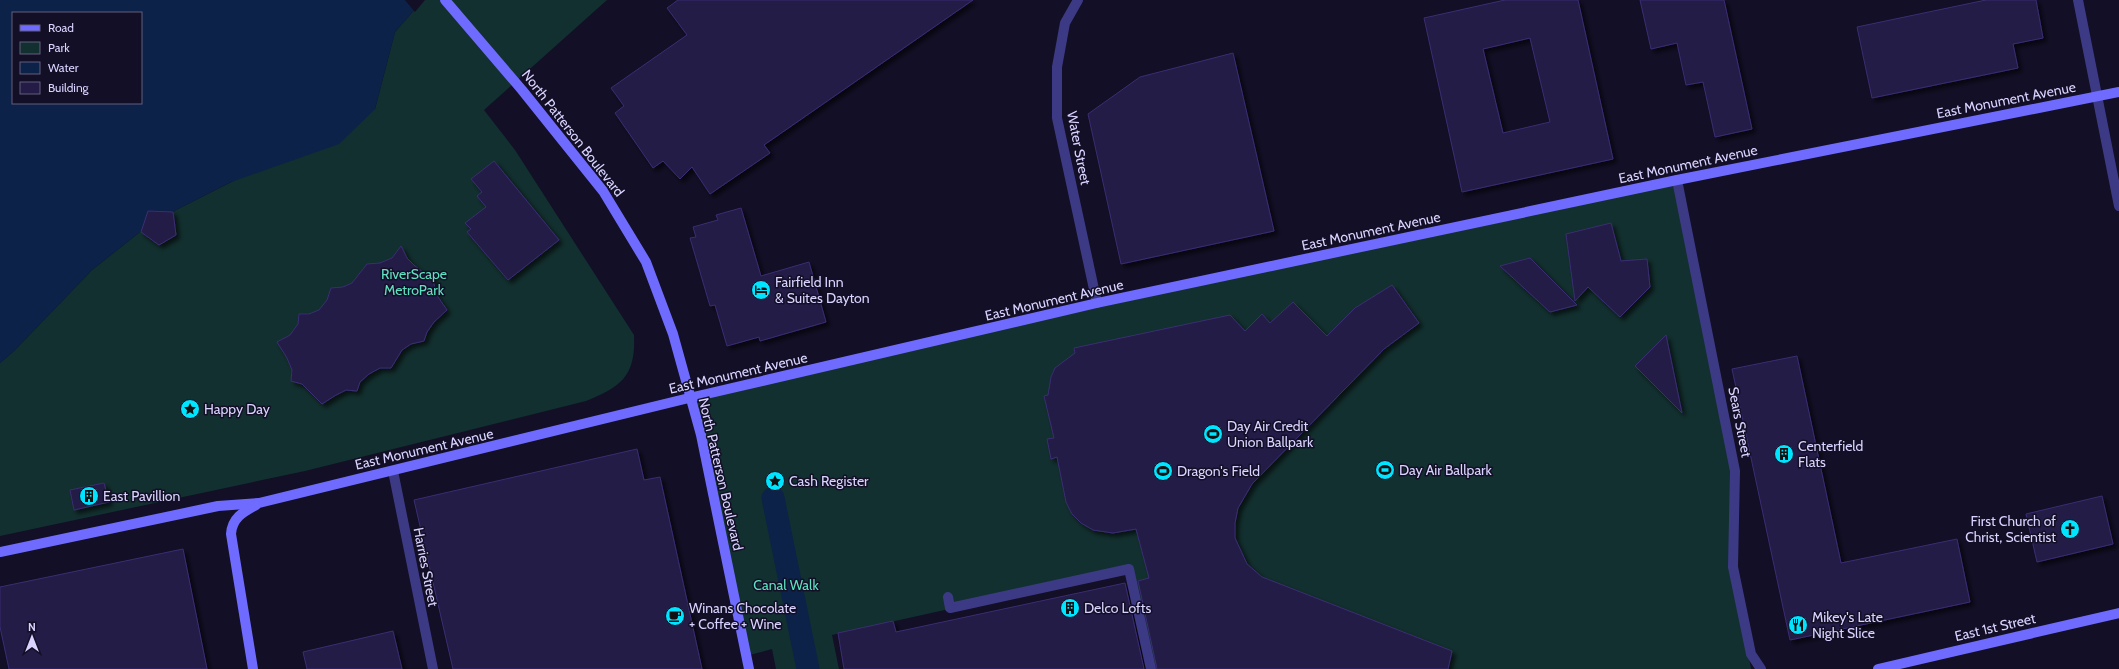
<svg xmlns="http://www.w3.org/2000/svg" width="2119" height="669" viewBox="0 0 2119 669" font-family="Cabin,sans-serif">
  <style>
    .green { fill: #12302f }
    .water { fill: #0c2248; fill-rule: evenodd }
    .pier { fill: #130f26 }
    .lines { fill: none; stroke-linecap: round; stroke-linejoin: round }
    .canal { stroke: #0c2248; stroke-width: 23 }
    .building { fill: #241b47; stroke: #3b2d73; fill-rule: evenodd; filter: url(#shadow) }
    .pedestrian { stroke: #3d3a85; stroke-width: 10 }
    .minor { stroke: #3d3a85; stroke-width: 10 }
    .tertiary { stroke: #3d3a85; stroke-width: 10 }
    .secondary { stroke: #6f6bff; stroke-width: 10 }
    .labels { text-anchor: middle; dominant-baseline: central; stroke-width: 3; stroke-linejoin: round; paint-order: stroke }
    .street-label { font-size: 14px; fill: #d9d4ff; stroke: #130f26 }
    .park-label { font-size: 14px; fill: #5fe0c0; stroke: #130f26 }
    .poi-label { font-size: 14px; fill: #d9d4ff; stroke: #130f26; text-anchor: start }
  </style>
  <defs>
    <filter id="shadow"><feDropShadow dx="3.5" dy="3.5" stdDeviation="2" flood-color="#0009"/></filter>
  </defs>
  <rect width="100%" height="100%" fill="#130f26"/>
  <g class="green">
    <path d="M423,0h184l-123,110 31,40 119,185c2,40 -12,52 -48,66l-281,70 -305,65v-173l14,-12 78,-81 48,-38 36,-22 199,-101 20,-77z"/>
    <path d="M1677,180l58,291 -2,96 18,102h-600l-22,-100 -297,66 7,34h-63l-4,-20 -26,7 -57,-258z"/>
  </g>
  <path class="water" d="M0,0h423l-28,32 -20,77 -36,35 -108,38 -55,28 -36,22 -48,38 -78,81 -14,12zM13,13h128v90h-128z"/>
  <path class="pier" d="M405,0h20l-10,12z"/>
  <g class="lines">
    <path class="canal" d="M773,498l35,171"/>
  </g>
  <g class="building">
    <path d="M678,0h295l-209,145 6,8 -60,41 -18,-27 -12,12 -17,-18 -10,7 -38,-55 9,-7 -13,-18 76,-53 -20,-27z"/>
    <path d="M1505,0h73l35,159 -151,33 -38,-174zM1530,38l20,84 -47,11 -20,-84z"/>
    <path d="M1640,0h84l28,129 -37,8 -12,-55 -17,3 -9,-42 -26,6z"/>
    <path d="M1986,0h50l7,38 -30,6 5,24 -146,30 -15,-71z"/>
    <path d="M1233,53l41,178 -153,33 -33,-150 52,-37z"/>
    <path d="M494,161l65,79 -51,40 -41,-48 4,-3 -6,-6 21,-16 -9,-11 5,-4 -11,-13z"/>
    <path d="M741,208l20,68 48,-14 17,60 -66,19 -1,-4 -32,9 -12,-41 -5,1 -20,-68 6,-1 -3,-10 25,-7 -2,-5z"/>
    <path d="M148,211l25,1 3,23 -17,10 -18,-13z"/>
    <path d="M1611,223l10,38 26,-2 3,28 -30,30 -32,-30 -13,14 -9,-67z"/>
    <path d="M401,246l6,12 8,8 8,6 9,2 4,20 11,16 -13,12 -7,10 -3,9 -13,3 -9,6 -11,18h-11l-11,6 -9,8 -3,9 -11,-1 -10,5 -14,9 -20,-20 -11,-3 1,-11 -5,-12 -10,-16 13,-7 8,-11 1,-10h10l10,-4 8,-10 4,-12 12,-1 9,-4 15,-19 13,-1 12,-5z"/>
    <path d="M1530,258l47,47 -27,7 -50,-46z"/>
    <path d="M1392,285l27,38 -35,26 -132,135 -14,24 -3,15v15l12,26 15,13 190,74 -4,18h-291l-19,-88 11,-3 -13,-49 -23,4 -20,-3 -12,-7 -9,-9 -6,-12 -9,-45 -6,2 -4,-20 7,-1 -10,-42 4,-1 3,-18 4,-9 20,-15 -1,-5 156,-33 15,16 17,-17 8,9 23,-21 34,34 28,-28z"/>
    <path d="M1666,335l16,78 -47,-47z"/>
    <path d="M1797,356l44,207 116,-24 13,63 -180,38 -58,-271z"/>
    <path d="M637,449l7,31 16,-3 42,192h-249l-39,-169z"/>
    <path d="M104,483l5,19 -35,8 -4,-20z"/>
    <path d="M2102,496l11,48 -76,18 -11,-48z"/>
    <path d="M183,549l24,120h-198l-9,-42v-40z"/>
    <path d="M1125,583l19,86h-300l-6,-36 55,-12 3,11z"/>
    <path d="M393,631l9,38h-95l-4,-17z"/>
  </g>
  <g class="lines">
    <path class="pedestrian" d="M948,597l2,11 179,-39 22,100"/>
    <g class="minor">
      <path d="M1078,0l-13,23 -8,44v51l40,185"/>
      <path d="M1677,180l58,291 -2,96 18,87 10,15"/>
      <path d="M393,471l40,198"/>
    </g>
    <path class="tertiary" d="M2078,0l41,206"/>
    <g class="secondary">
      <path d="M445,0l77,90 81,101 43,71 27,72 28,101 48,234"/>
      <path d="M0,552l218,-46 41,-3 430,-105 408,-95 580,-123 442,-88"/>
      <path d="M253,669l-22,-135c1,-16 12,-22 25,-29"/>
      <path d="M1878,669l241,-56"/>
    </g>
  </g>
  <defs>
    <g id="hotel-disc" transform="scale(1)"><circle r="9.5" fill="#00e5ff" stroke="#130f26"/><path d="M-6-4.5h1.5V1H6V5H4.5V3h-9V5H-6ZM-4 0a1.8 1.8 0 1 1 3.6 0ZM.5 0V-2.5h3Q6-2.5 6 0Z" fill="#111"/></g>
    <g id="sight-disc" transform="scale(1)"><circle r="9.5" fill="#00e5ff" stroke="#130f26"/><path d="M0-6L1.8-2.2L6-1.7L2.9 1.2L3.7 5.4L0 3.3L-3.7 5.4L-2.9 1.2L-6-1.7L-1.8-2.2Z" fill="#111"/></g>
    <g id="stadium-disc" transform="scale(1)"><circle r="9.5" fill="#00e5ff" stroke="#130f26"/><path d="M0-5a6.5 5 0 1 0 0 10a6.5 5 0 1 0 0-10ZM-3.5-1.8h7v3.6h-7Z" fill="#111"/></g>
    <g id="building-disc" transform="scale(1)"><circle r="9.5" fill="#00e5ff" stroke="#130f26"/><path d="M-4-6H4V6H1V3H-1V6H-4ZM-2.5-4.3h1.7v1.8h-1.7ZM.8-4.3h1.7v1.8H.8ZM-2.5-1h1.7V.8h-1.7ZM.8-1h1.7V.8H.8Z" fill="#111"/></g>
    <g id="church-disc" transform="scale(1)"><circle r="9.5" fill="#00e5ff" stroke="#130f26"/><path d="M-1.2-6h2.4v3.5h3.3v2.4h-3.3V6h-2.4V-.1h-3.3v-2.4h3.3Z" fill="#111"/></g>
    <g id="cafe-disc" transform="scale(1)"><circle r="9.5" fill="#00e5ff" stroke="#130f26"/><path d="M-5.5-4.5H6V0H3Q3 3.5 0 3.5H-2.5Q-5.5 3.5-5.5 0ZM3-3.2v2h1.7v-2ZM-6 4.5H4V6H-6Z" fill="#111"/></g>
    <g id="restaurant-disc" transform="scale(1)"><circle r="9.5" fill="#00e5ff" stroke="#130f26"/><path d="M-5-6h1v4h1v-4h1v4h1v-4h1v5L-1.5 .5V6h-2V.5L-5-1ZM5-6V6H3V1.5H1.5Q1.5-4 5-6Z" fill="#111"/></g>
  </defs>
  <g fill-rule="evenodd">
    <use href="#hotel-disc" x="761" y="290"/>
    <use href="#sight-disc" x="190" y="409"/>
    <use href="#stadium-disc" x="1213" y="434"/>
    <use href="#building-disc" x="1784" y="454"/>
    <use href="#stadium-disc" x="1385" y="470"/>
    <use href="#stadium-disc" x="1163" y="471"/>
    <use href="#sight-disc" x="775" y="481"/>
    <use href="#building-disc" x="89" y="496"/>
    <use href="#church-disc" x="2070" y="529"/>
    <use href="#building-disc" x="1070" y="608"/>
    <use href="#cafe-disc" x="675" y="616"/>
    <use href="#restaurant-disc" x="1798" y="625"/>
  </g>
  <g class="labels">
    <g class="street-label">
      <text transform="translate(2006 100) rotate(-11)">East Monument Avenue</text>
      <text transform="translate(573 133) rotate(52)">North Patterson Boulevard</text>
      <text transform="translate(1079 148) rotate(79)">Water Street</text>
      <text transform="translate(1688 164) rotate(-12)">East Monument Avenue</text>
      <text transform="translate(1371 231) rotate(-12)">East Monument Avenue</text>
      <text transform="translate(1054 300) rotate(-13)">East Monument Avenue</text>
      <text transform="translate(738 373) rotate(-13)">East Monument Avenue</text>
      <text transform="translate(1740 422) rotate(79)">Sears Street</text>
      <text transform="translate(424 449) rotate(-13)">East Monument Avenue</text>
      <text transform="translate(721 474) rotate(77)">North Patterson Boulevard</text>
      <text transform="translate(426 567) rotate(79)">Harries Street</text>
      <text transform="translate(1995 627) rotate(-13)">East 1st Street</text>
    </g>
    <g class="park-label">
      <text x="414" y="274">RiverScape<tspan x="414" dy="16">MetroPark</tspan></text>
      <text x="786" y="585">Canal Walk</text>
    </g>
    <g class="poi-label">
      <text x="775" y="282">Fairfield Inn<tspan x="775" dy="16">&amp; Suites Dayton</tspan></text>
      <text x="204" y="409">Happy Day</text>
      <text x="1227" y="426">Day Air Credit<tspan x="1227" dy="16">Union Ballpark</tspan></text>
      <text x="1798" y="446">Centerfield<tspan x="1798" dy="16">Flats</tspan></text>
      <text x="1399" y="470">Day Air Ballpark</text>
      <text x="1177" y="471">Dragon's Field</text>
      <text x="789" y="481">Cash Register</text>
      <text x="103" y="496">East Pavillion</text>
      <text x="2056" y="521" text-anchor="end">First Church of<tspan x="2056" dy="16">Christ, Scientist</tspan></text>
      <text x="689" y="608">Winans Chocolate<tspan x="689" dy="16">+ Coffee + Wine</tspan></text>
      <text x="1084" y="608">Delco Lofts</text>
      <text x="1812" y="617">Mikey's Late<tspan x="1812" dy="16">Night Slice</tspan></text>
    </g>
  </g>
  <rect x="12" y="12" width="130" height="92" fill="#130f26" stroke="#625e7d"/>
  <rect x="20" y="25" width="20" height="6" fill="#6f6bff" stroke="#625e7d"/>
  <text x="48" y="32" font-size="12" fill="#d9d4ff">Road</text>
  <rect x="20" y="42" width="20" height="12" fill="#12302f" stroke="#625e7d"/>
  <text x="48" y="52" font-size="12" fill="#d9d4ff">Park</text>
  <rect x="20" y="62" width="20" height="12" fill="#0c2248" stroke="#625e7d"/>
  <text x="48" y="72" font-size="12" fill="#d9d4ff">Water</text>
  <rect x="20" y="82" width="20" height="12" fill="#241b47" stroke="#625e7d"/>
  <text x="48" y="92" font-size="12" fill="#d9d4ff">Building</text>
  <g transform="translate(32 637)" stroke="#130f26" stroke-width="3" paint-order="stroke">
  <path d="M0-3L7 15L0 10L-7 15Z" fill="#d9d4ff"/>
  <text y="-6" font-size="11" font-weight="bold" text-anchor="middle" fill="#d9d4ff">N</text>
  </g>
</svg>
